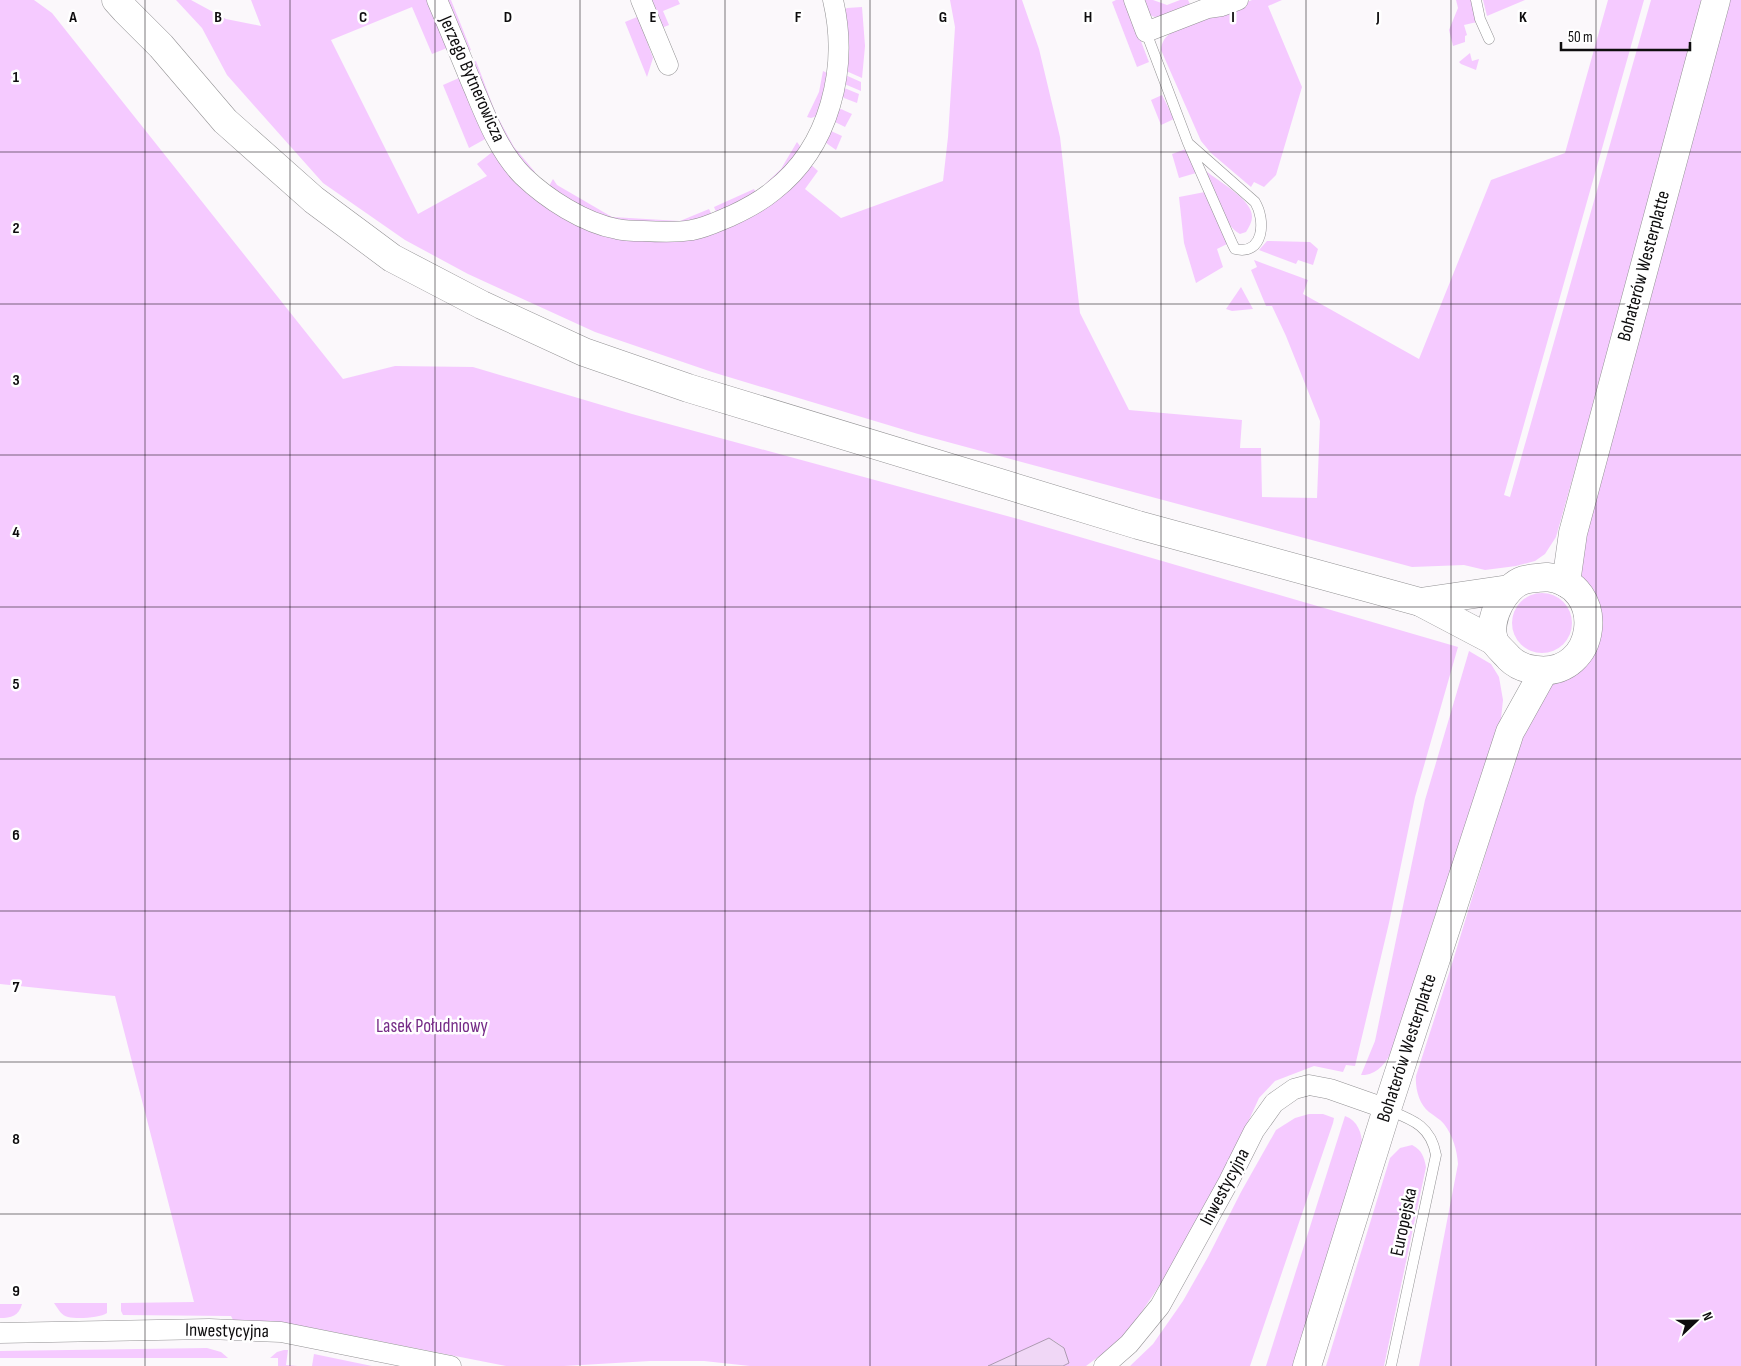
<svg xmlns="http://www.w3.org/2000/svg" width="1741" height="1366" viewBox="0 0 1741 1366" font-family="'Sofia Sans Condensed',sans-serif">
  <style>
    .green { fill: #f5caff }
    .water { fill: #f0d7f6; stroke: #ac9ab0 }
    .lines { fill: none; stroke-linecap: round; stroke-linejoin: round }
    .lane-casing { stroke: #939294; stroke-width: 11 }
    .street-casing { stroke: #939294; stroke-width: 21 }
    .secondary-casing { stroke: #939294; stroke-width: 29 }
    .lane { stroke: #fff; stroke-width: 10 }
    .street { stroke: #fff; stroke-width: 20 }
    .secondary { stroke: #fff; stroke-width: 28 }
    .grid { fill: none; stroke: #0e0d0e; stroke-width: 1; stroke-opacity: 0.55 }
    .labels { text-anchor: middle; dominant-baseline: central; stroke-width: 5; stroke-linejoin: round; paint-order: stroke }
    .street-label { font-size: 19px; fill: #0e0d0e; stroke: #fff }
    .park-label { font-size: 19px; fill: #752b86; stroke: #fff }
    .grid-label { font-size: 16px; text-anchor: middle; font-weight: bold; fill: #0e0d0e; stroke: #fff; stroke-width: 5; stroke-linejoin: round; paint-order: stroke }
  </style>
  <rect width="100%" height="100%" fill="#fbf8fb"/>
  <g class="green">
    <path d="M0,0h34l18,13 291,366 52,-13 78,1 159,47 386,105 440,128 -43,150 -26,126 -34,143 -9,-1 -3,7 -29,-6 -39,15 -16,17 -21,46 -70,129 -38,56 -21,20 -23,17h-23l5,-3 -6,-17 -9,-6 -65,26h-238l-46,-5h-54l-86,5h-58l-193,-38 -80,-8 -2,-4 -108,-1 -2,-4v-8l73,-1 -79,-306 -115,-12z"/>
    <path d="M176,0h15l35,19 35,7 -10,-26h178l18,48 -15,6 -20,-47 -81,33 87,174 69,-38 -10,-12 14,-11h4l27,36 15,12 138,39 134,-77 9,8 -13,18 36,29 102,-37 5,-44 7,-110 -5,-27h72l17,49 21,88 20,176 49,97 113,10 -2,28h21l1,49 55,1 3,-77 -34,-85 -14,-30h-6l-15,-36 6,-3 -3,-7 54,20 -5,14 116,65 72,-179 74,-27 43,-153h36l-140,495 6,2 141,-497h56l-151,537 -11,17 -10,7 -19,5 -31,4 -21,-5 -52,2 -494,-133 -206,-62 -117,-40 -127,-58 -63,-34 -82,-57 -96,-108 -25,-47z"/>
    <path d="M444,0h7l20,50 -3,1z"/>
    <path d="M648,0h30l2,4 -17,7 6,14 -10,4z"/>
    <path d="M1116,0h9l24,62 -12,5 -25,-65z"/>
    <path d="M1142,0h11l14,5 13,-5h8l3,6c-10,4 -32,17 -42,8 -3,-3 -5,-9 -7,-14z"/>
    <path d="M1252,0h30l-14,6 34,81 -26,88 -12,12 -10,-5 -3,5 -40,-34 -10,-12 -40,-91c1,-9 4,-13 11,-18z"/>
    <path d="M1456,0h18l3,22 -13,3 3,10 -2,1v6l-12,4 -4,-16 9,-22z"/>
    <path d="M1483,0h42l-38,16z"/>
    <path d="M1727,0h14v1366h-322l39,-202c-1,-14 -5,-28 -14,-40 -4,-5 -10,-8 -15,-12 -10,-8 -14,-24 -13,-36l35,-109 72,-236 28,-47c14,-4 21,-12 32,-21 32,-29 8,-50 -1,-83 -4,-13 -1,-36 -1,-50z"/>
    <path d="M862,7l3,39 -3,32 -18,-8 -2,-58 5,-4z"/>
    <path d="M637,17h4l5,16 -1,3 8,22 -6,19 -22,-55z"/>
    <path d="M1470,53l2,8 7,-2 -3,11 -15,-6 -2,-2z"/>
    <path d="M476,61l20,53 18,33 21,25 -5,4 -10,-10 -49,-103z"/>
    <path d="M823,71l6,3 -12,42 -6,2 -4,-1 12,-25z"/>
    <path d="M843,74l18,8v9l-19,-8z"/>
    <path d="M459,78l3,1 25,59 -18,10 -26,-63z"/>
    <path d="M842,87l17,7 -2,9 -13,-5 -4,-4z"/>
    <path d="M1162,95l12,24 -13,6 -10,-25z"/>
    <path d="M841,109l11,5 -7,13 -10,-5 -2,-4 3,-7z"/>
    <path d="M831,131l11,5 -6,14 -14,-10 4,-8z"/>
    <path d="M797,142l5,7 -36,41 -2,-5 17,-16z"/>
    <path d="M1186,149l10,24 -17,5 -7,-24z"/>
    <path d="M1206,171c12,10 47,29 46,46 0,5 -3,10 -6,15l-6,2c-17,-9 -27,-45 -34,-63z"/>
    <path d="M553,179l4,6 55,32 68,4 29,-12 4,8 -40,9 -73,-8 -52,-30z"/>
    <path d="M754,189l3,6 -39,21 -4,-9z"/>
    <path d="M1205,192l22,52 -10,5 6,18 -27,16 -12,-40 -5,-46z"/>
    <path d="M1267,241l43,1 8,7 -5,16 -15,-5 -2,4 -37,-14z"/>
    <path d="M1241,287l12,22 -21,2 -6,-2z"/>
    <circle cx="1542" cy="623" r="30"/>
    <path d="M1469,651l22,13 8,13 4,23 -3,28 -16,51 -47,130 -46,143c-5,12 -16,24 -30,23l14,-34 50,-241z"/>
    <path d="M1309,1114h14l11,4 -1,5 -83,243h-120l23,-22 30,-43 25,-44 33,-65 35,-62 19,-12z"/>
    <path d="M1345,1116c14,5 18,20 17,34l-69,216h-27z"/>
    <path d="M1412,1145c10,5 12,12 14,22l-42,199h-58l64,-208 10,-10z"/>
    <path d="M54,1303h53v10c-7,5 -30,6 -39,4 -6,-1 -10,-8 -14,-14z"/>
    <path d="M0,1304h22c-3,12 -11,14 -22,14z"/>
    <path d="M207,1348l14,4 7,6h-228v-7z"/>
    <path d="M284,1350h4l-2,15 12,1h-20v-8h-8l7,-6z"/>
    <path d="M314,1354l58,12h-60z"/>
  </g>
  <path class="water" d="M1049,1338l15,10 5,15 -6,3h-75z"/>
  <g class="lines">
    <g class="lane-casing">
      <g id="lane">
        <path d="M1476,0l4,19 9,20"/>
        <path d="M1146,32l42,111 44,100 3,6c29,7 31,-29 20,-47l-67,-59"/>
        <path d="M1388,1110c25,10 43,16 48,45l-45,211"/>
      </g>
    </g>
    <g class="street-casing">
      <g id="street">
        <path d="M437,0c13,30 25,60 38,91 12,29 25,62 48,85 24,23 61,47 94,53 8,2 18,2 26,2 16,1 33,2 49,-1 13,-2 27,-9 39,-14 15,-7 30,-15 42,-25 57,-44 76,-123 60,-191"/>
        <path d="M641,0l27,65"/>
        <path d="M1134,0l12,32 62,-24 14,-2 16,-6"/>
        <path d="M0,1333l209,-4 72,3 170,34"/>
        <path d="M1104,1366l25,-22 31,-38 69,-125 25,-50 20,-28 20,-14 15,-4 21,4 57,20"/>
      </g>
    </g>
    <g class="secondary-casing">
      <g id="secondary">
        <path d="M116,0l9,10 36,36 64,75 89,79 78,58 90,47 102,47 104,36 450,137 282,77 74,39"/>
        <path d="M1547,577c62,7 51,101 -11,93 -10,-1 -20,-5 -27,-12 -4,-5 -13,-12 -15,-18 -7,-20 10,-54 30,-60 7,-2 15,-2 23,-3z"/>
        <path d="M1566,583l7,-50 143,-533"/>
        <path d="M1420,602l89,-13"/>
        <path d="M1307,1366l80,-257 123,-377 34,-61"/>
      </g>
    </g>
    <use href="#lane" class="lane"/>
    <use href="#street" class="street"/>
    <use href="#secondary" class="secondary"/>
  </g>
  <path class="grid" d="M145,0v1366M290,0v1366M435,0v1366M580,0v1366M725,0v1366M870,0v1366M1016,0v1366M1161,0v1366M1306,0v1366M1451,0v1366M1596,0v1366M0,152h1741M0,304h1741M0,455h1741M0,607h1741M0,759h1741M0,911h1741M0,1062h1741M0,1214h1741"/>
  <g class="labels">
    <g class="street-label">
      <text transform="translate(472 79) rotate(66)">Jerzego Bytnerowicza</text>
      <text transform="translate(1644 266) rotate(-75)">Bohaterów Westerplatte</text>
      <text transform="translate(1407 1048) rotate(-72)">Bohaterów Westerplatte</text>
      <text transform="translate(1225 1187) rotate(-62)">Inwestycyjna</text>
      <text transform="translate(1404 1222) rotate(-78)">Europejska</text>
      <text transform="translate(227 1331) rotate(1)">Inwestycyjna</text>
    </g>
    <g class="park-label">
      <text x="432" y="1026">Lasek Południowy</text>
    </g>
  </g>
  <g class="grid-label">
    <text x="73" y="22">A</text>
    <text x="218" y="22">B</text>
    <text x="363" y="22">C</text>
    <text x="508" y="22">D</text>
    <text x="653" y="22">E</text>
    <text x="798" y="22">F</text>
    <text x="943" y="22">G</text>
    <text x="1088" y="22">H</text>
    <text x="1233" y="22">I</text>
    <text x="1378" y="22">J</text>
    <text x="1523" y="22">K</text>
    <text x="16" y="82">1</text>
    <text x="16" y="233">2</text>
    <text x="16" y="385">3</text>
    <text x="16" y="537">4</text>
    <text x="16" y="689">5</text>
    <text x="16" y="840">6</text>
    <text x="16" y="992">7</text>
    <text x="16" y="1144">8</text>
    <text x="16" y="1296">9</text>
  </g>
  <g transform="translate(1696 1321) rotate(68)" stroke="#ffffff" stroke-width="4" paint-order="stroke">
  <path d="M0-4L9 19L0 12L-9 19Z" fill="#0e0d0e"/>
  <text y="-8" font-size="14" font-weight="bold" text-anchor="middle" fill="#0e0d0e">N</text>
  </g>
  <path d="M1561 42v8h129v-8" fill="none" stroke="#0e0d0e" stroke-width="2.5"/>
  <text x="1568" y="42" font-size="15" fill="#0e0d0e" stroke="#ffffff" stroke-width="4" paint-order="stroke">50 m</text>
</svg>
